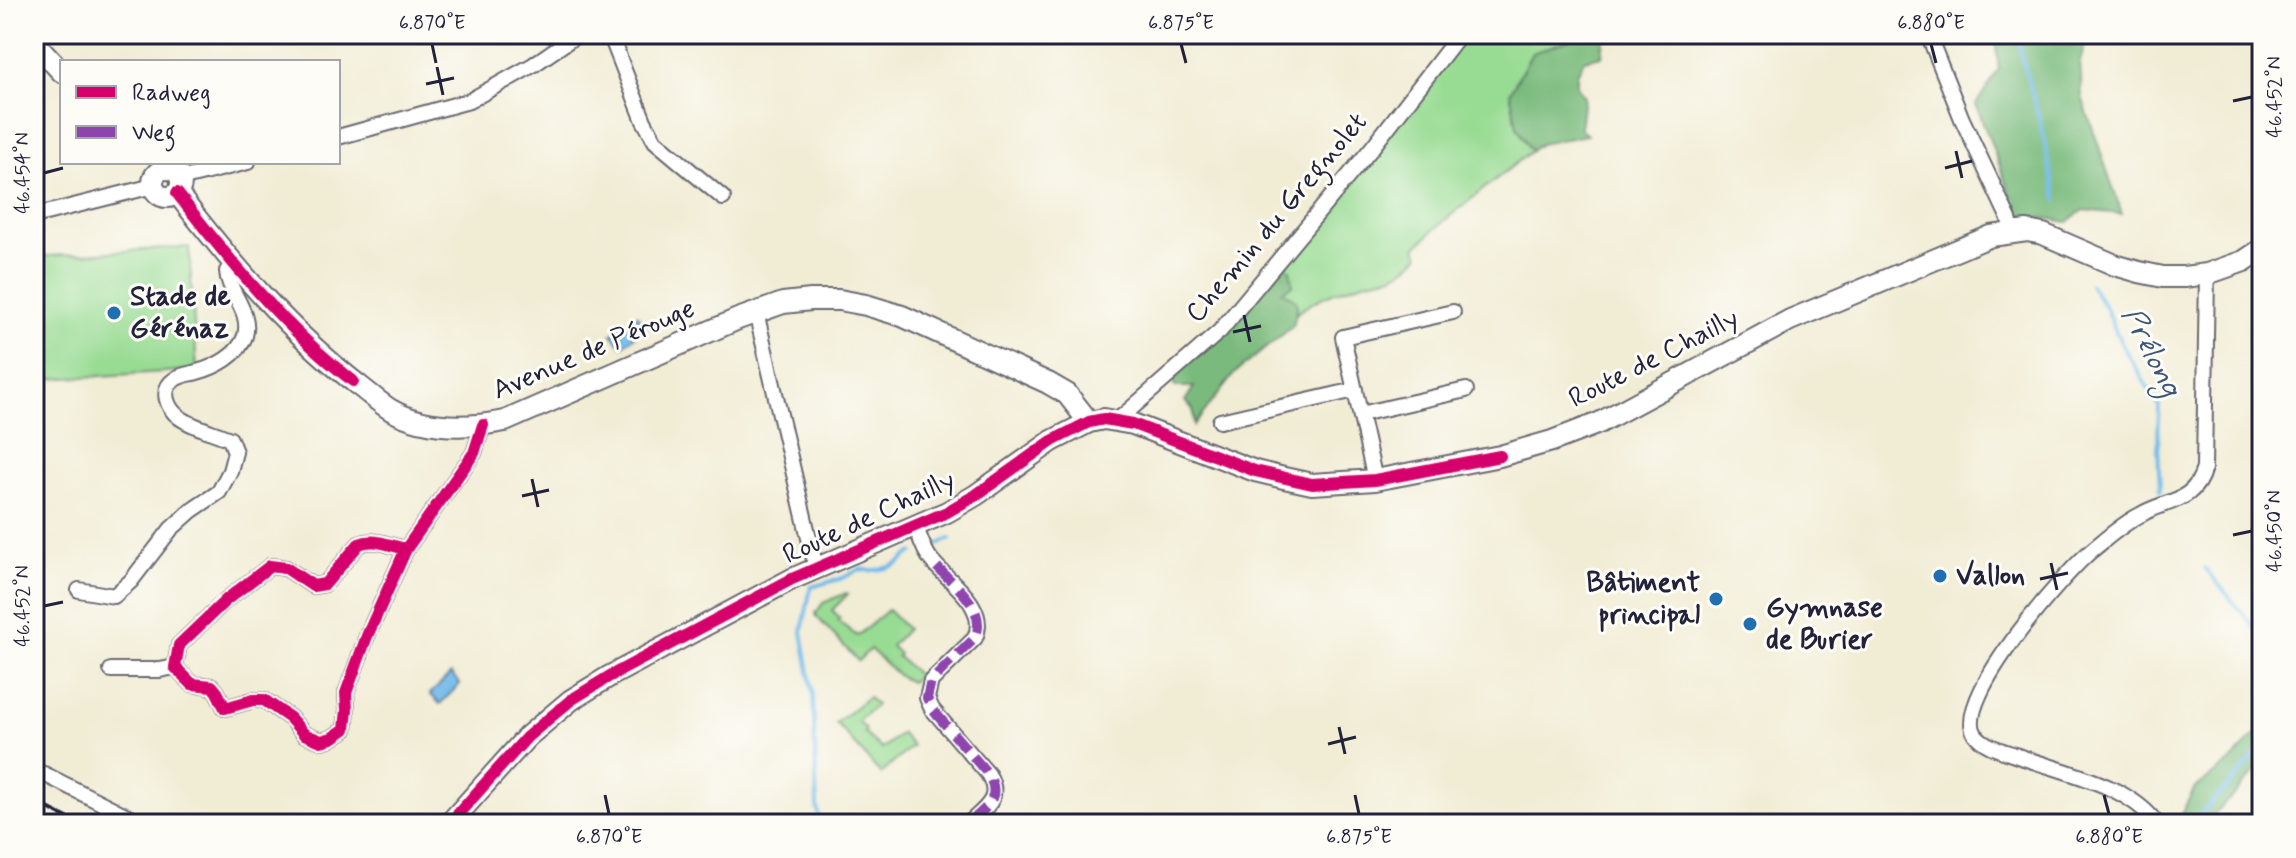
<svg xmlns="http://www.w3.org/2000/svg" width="2296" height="858" viewBox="0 0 2296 858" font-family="Mynerve,sans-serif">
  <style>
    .green { fill: #98db93; stroke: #5d7e67; stroke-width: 2 }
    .forest { fill: #7abb7d; stroke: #4e6e5c; stroke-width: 2 }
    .water { fill: #72baea; stroke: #4a6e92; stroke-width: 2 }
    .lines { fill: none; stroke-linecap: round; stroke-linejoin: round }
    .stream { stroke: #72baea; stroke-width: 4 }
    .street-casing { stroke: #6a6971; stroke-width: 18 }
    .secondary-casing { stroke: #6a6971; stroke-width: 24 }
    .street { stroke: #fff; stroke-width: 14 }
    .secondary { stroke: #fff; stroke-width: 20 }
    .rail { stroke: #22223b; stroke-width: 4 }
    .quiet { stroke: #8e44ad; stroke-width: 10; stroke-dasharray: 20 10; stroke-linecap: butt }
    .cycleway-casing { stroke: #fdfcf7; stroke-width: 17 }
    .cycleway { stroke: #d6006c; stroke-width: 12 }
    .ticks { fill: none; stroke: #22223b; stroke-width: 3 }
    .poi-dot { fill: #1f6fb2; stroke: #fdfcf7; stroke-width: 3 }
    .labels { text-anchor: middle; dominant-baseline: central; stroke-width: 6; stroke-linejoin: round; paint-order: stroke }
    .street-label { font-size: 28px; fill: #22223b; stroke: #fdfcf7 }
    .poi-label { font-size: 28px; font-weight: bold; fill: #22223b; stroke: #fdfcf7; text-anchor: start }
    .water-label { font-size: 30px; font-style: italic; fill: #3e5778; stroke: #fdfcf7 }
    .neatline { fill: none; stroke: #22223b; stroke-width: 3 }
    .ticks-label { font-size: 20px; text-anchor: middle; fill: #22223b }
  </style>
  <rect width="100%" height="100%" fill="#fdfcf7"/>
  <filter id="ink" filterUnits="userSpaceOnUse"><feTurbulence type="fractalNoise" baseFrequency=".0125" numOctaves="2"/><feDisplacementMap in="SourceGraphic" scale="16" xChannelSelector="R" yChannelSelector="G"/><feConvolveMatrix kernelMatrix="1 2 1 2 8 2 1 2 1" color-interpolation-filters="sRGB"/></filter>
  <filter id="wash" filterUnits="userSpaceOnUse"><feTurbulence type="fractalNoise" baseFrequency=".006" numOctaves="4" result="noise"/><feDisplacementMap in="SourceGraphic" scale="32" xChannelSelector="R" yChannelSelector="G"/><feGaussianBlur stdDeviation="1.8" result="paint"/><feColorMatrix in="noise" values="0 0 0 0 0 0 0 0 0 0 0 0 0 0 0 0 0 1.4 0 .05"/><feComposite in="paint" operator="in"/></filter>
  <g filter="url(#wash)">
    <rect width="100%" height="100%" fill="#f1ecd4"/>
    <g class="green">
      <path d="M1460,34h110l-1,6 -37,13 -15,74 14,24 -92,74 -23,22 4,8c-8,8 -15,15 -25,19 -10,5 -21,5 -31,8 -24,7 -49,16 -68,32l1,-5 -15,-19 1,-27z"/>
      <path d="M189,247l8,123 -163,10v-123z"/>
      <path d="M846,593l2,1 -16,16 8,8 -2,3 19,15 31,-26 19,19 -16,17 8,8 -2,2 22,20 -9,6 -10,-5 -30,-28 -12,12 -41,-44 -1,-4 7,-10z"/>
      <path d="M868,697l8,8 -18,16 8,9 -2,3 18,16 19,-16 11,13 -31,28 -45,-51z"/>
    </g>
    <g class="forest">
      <path d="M1578,34h14l12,4 -2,18 -18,4 -7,14v12l7,11 -4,32 7,6 -47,9 -9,7 -14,-24 -7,-35 22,-39 37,-13z"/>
      <path d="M1994,34h94l-8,27 2,36 40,117 -39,-4 -15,12 -50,-8 -42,-110 23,-35z"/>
      <path d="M1283,263l7,7 3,15 -11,6 14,9 1,9 -4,17 -58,47 -41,52 -1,-16 -8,-8 9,-14h-19l-2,-8z"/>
      <path d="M2262,728v36l-26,29 -32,31h-28l18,-35 35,-26z"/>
    </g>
    <g class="water">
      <path d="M637,315l9,12 -24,19 -10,-12z"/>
      <path d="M451,674l9,10 -20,20 -10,-10z"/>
    </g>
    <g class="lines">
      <g class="stream">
        <path d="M2018,34l3,21 17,59 19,86"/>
        <path d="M2090,285l14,20 18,40 37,61 -1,39 2,46"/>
        <path d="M935,546l15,-7"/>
        <path d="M2205,568l57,68"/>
        <path d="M820,824l-3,-18 -4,-111 -11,-63 9,-45 32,-9 17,-9c14,3 30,0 42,-8 3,-3 6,-7 11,-9"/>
        <path d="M2190,824l47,-47 25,-30"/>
      </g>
    </g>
  </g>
  <g filter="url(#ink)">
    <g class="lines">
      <g class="street-casing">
        <g id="street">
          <path d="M610,34l34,87 11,20 68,57"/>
          <path d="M1928,34l34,85 47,100 3,13"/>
          <path d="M338,137l131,-36 64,-36 45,-31"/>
          <path d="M180,179l68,-17"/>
          <path d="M34,216l119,-30"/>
          <path d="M756,312l60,256"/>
          <path d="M1361,414l105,-24"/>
          <path d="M1118,420l102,-89 151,-182 89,-115"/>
          <path d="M1220,421l135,-31"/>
          <path d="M1375,480l-32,-143 110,-25"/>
          <path d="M916,527c4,11 8,25 16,34 18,22 57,45 43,77l-44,43 -4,17 5,11 56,65c15,25 -3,34 -20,50"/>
          <path d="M406,549c-17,-3 -31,-12 -47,-5l-34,40 -12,2 -27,-18 -16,-2 -44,34 -47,45 -4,22 17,17 20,2 5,6 8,16 28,-8h11l26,18 14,16 17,7 11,-3 13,-9 2,-19 -1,-17 21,-57 39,-87 68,-96 9,-28"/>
          <path d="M79,590l35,6 17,-15 40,-52 20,-18 28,-19 11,-21 5,-19 -5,-13c-16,-7 -38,-12 -51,-22 -12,-9 -19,-27 -5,-37 5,-5 16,-6 23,-8 19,-5 42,-17 48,-36 7,-25 -17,-43 -18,-65l8,-8"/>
          <path d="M111,670h49l15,-3"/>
          <path d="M44,774l99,50"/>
          <path d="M2157,824c-29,-41 -99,-53 -145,-70 -12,-4 -29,-9 -37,-20 -23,-34 89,-160 116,-183 15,-12 31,-27 49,-36 27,-16 54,-11 64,-47l3,-194"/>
        </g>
      </g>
      <g class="secondary-casing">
        <g id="secondary">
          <path d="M34,42l28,30"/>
          <circle cx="167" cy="183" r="14"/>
          <path d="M177,193c54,70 114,141 185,195 9,7 19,16 29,22 34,19 77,18 114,11l233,-102 45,-16 28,-3h28l27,5 36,11 146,67 19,11 22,28"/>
          <path d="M449,824l78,-87 44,-37 39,-24 182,-97 155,-67 29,-17 76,-54 37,-19 15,-3 29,5 122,47 29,7 28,6 63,-4 125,-24 52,-15 47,-18 191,-103 201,-84 36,-5 16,3 72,31 24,7 24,5h21l23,-3 37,-13 18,-12"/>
        </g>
      </g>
      <use href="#street" class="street"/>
      <use href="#secondary" class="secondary"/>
      <path class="rail" d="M34,801l45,23"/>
      <path class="quiet" d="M937,567c19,20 51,42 38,71l-44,43 -4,17 5,11 56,65c15,25 -3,34 -20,50"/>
      <g class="cycleway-casing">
        <g id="cycleway">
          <path d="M177,193c51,66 109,137 176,188"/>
          <path d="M406,549c-17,-3 -31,-12 -47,-5l-34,40 -12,2 -27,-18 -16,-2 -44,34 -47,45 -4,22 17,17 20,2 5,6 8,16 28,-8h11l26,18 14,16 17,7 11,-3 13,-9 2,-19 -1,-17 21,-57 39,-87 68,-96 9,-28"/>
          <path d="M449,824l78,-87 44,-37 39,-24 182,-97 155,-67 29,-17 76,-54 37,-19 15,-3 29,5 122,47 57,13 63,-4 125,-24"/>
        </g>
      </g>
      <use href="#cycleway" class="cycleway"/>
    </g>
  </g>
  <path class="ticks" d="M432,44l4,19M1181,44l5,19M1931,44l5,19M437,67l6,28M426,84l28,-6M2233,101l19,-4M1956,151l6,27M1945,168l27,-7M44,173l19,-5M1244,315l6,27M1233,332l28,-6M532,479l6,28M522,496l27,-6M2233,535l19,-4M2051,563l6,27M2040,579l28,-6M44,606l19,-4M1339,727l6,27M1328,744l28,-7M605,795l4,19M1355,795l4,19M2104,795l5,19"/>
  <g class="poi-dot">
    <circle cx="114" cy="313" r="8"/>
    <circle cx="1940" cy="576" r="8"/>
    <circle cx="1716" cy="599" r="8"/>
    <circle cx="1750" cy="624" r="8"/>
  </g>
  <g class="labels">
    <g class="street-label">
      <text transform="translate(1277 218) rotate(-50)">Chemin du Gregnolet</text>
      <text transform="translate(594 350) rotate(-23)">Avenue de Pérouge</text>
      <text transform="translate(1654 359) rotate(-27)">Route de Chailly</text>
      <text transform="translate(869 518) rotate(-25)">Route de Chailly</text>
    </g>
    <g class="poi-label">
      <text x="130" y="297">Stade de<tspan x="130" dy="32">Gérénaz</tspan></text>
      <text x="1956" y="576">Vallon</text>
      <text x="1700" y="583" text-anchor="end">Bâtiment<tspan x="1700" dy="32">principal</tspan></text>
      <text x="1766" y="608">Gymnase<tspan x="1766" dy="32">de Burier</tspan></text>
    </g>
    <g class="water-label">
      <text transform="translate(2151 352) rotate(63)">Prélong</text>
    </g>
  </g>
  <rect width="2296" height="858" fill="none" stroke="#fdfcf7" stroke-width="88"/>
  <rect x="60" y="60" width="280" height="104" fill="#fdfcf7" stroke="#a5a5ac" stroke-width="2"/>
  <rect x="76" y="86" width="40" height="12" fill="#d6006c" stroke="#a5a5ac" stroke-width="2"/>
  <text x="132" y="100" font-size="24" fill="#22223b">Radweg</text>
  <rect x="76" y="126" width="40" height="12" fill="#8e44ad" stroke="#a5a5ac" stroke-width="2"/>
  <text x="132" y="140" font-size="24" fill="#22223b">Weg</text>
  <rect x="44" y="44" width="2208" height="770" class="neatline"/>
  <g class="ticks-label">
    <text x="432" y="29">6.870°E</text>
    <text x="1181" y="29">6.875°E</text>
    <text x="1931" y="29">6.880°E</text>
    <text transform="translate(2274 97) rotate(-90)" y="7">46.452°N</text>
    <text transform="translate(22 173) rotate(-90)" y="7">46.454°N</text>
    <text transform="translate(2274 531) rotate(-90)" y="7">46.450°N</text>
    <text transform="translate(22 606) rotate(-90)" y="7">46.452°N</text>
    <text x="609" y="843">6.870°E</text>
    <text x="1359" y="843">6.875°E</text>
    <text x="2109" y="843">6.880°E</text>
  </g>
</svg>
